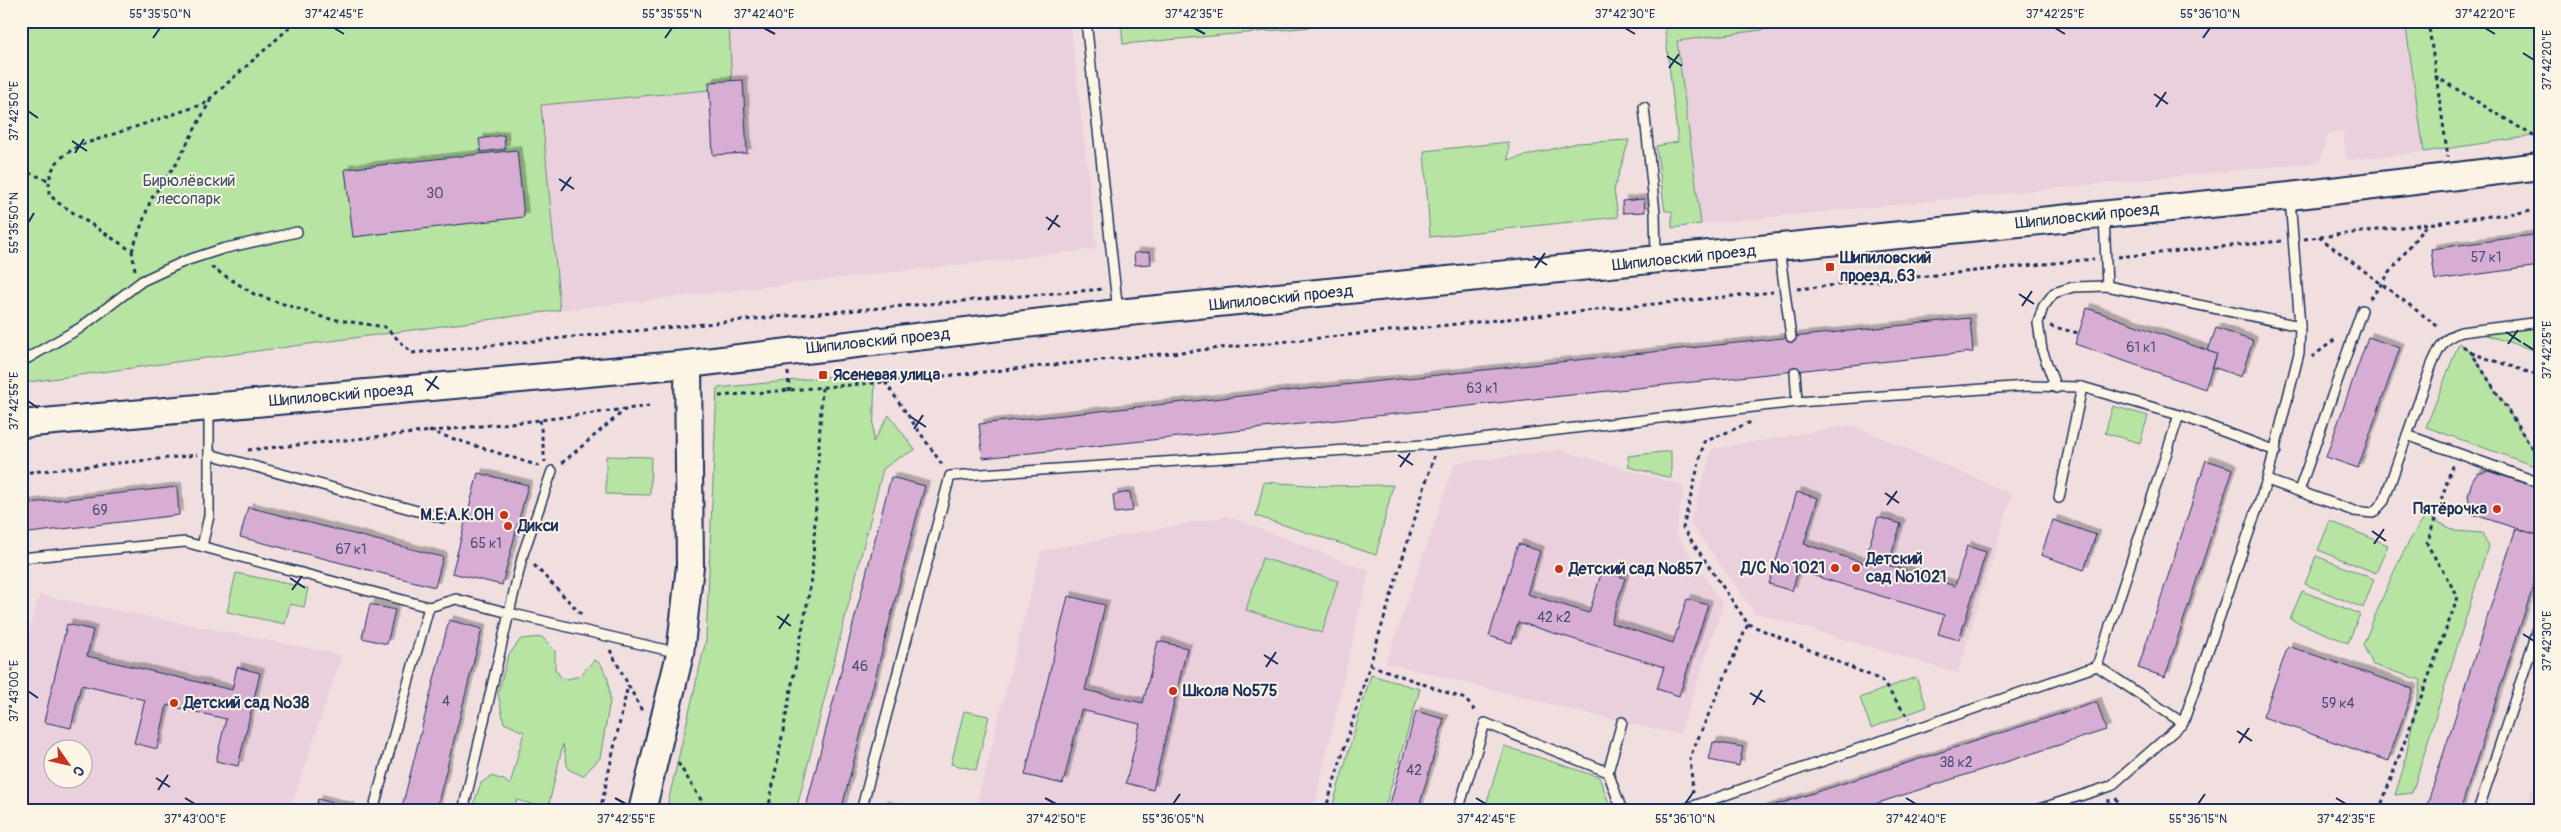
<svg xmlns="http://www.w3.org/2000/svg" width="2561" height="832" viewBox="0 0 2561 832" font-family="Pangolin,sans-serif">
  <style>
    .built { fill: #e9d0dc; fill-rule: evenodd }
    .green { fill: #b7e4a2; stroke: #698a80 }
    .building { fill: #d7add3; stroke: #1b2f5e; filter: url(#shadow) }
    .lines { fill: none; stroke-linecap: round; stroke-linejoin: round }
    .lane-casing { stroke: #1b2f5e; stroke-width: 12 }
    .secondary-casing { stroke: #1b2f5e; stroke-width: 30 }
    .path { stroke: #1b2f5e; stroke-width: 3; stroke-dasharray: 4 4; stroke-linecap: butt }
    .lane { stroke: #fcf5e5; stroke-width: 9 }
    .secondary { stroke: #fcf5e5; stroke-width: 26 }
    .ticks { fill: none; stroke: #1b2f5e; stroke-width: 2 }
    .poi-dot { fill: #c8321e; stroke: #fcf5e5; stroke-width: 2 }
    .labels { text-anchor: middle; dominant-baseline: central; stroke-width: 4; stroke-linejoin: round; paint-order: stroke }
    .number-label { font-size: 14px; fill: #4a4e7b }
    .park-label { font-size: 16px; fill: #3a536c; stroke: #fcf5e5 }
    .street-label { font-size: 16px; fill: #1b2f5e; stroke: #fcf5e5 }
    .poi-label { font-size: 16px; font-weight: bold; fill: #1b2f5e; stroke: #fcf5e5; text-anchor: start }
    .neatline { fill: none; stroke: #1b2f5e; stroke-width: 2 }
    .ticks-label { font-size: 12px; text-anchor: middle; fill: #1b2f5e }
  </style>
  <defs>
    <filter id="shadow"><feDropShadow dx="4.5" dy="-4.5" stdDeviation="0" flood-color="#0004"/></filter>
  </defs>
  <rect width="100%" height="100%" fill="#f1dfe0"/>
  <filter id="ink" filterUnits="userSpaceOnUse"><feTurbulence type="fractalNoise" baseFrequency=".02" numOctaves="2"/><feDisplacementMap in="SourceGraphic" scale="10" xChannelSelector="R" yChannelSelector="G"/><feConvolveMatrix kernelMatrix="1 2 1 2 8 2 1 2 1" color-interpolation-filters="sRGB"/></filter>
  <g filter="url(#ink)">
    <g class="built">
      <path d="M822,21h248l27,228 -537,61 -19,-205 191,-17 -4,-64 47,3z"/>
      <path d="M1830,21h575l19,131 -77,8 -4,-29 -15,3 -9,28 -618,62 -24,-184z"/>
      <path d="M1852,425l160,69 -54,179 -203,-60 -65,-90 22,-74z"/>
      <path d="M1560,450l124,36 -8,47 47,72 -43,129 -58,-12 -236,-59 69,-200z"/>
      <path d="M1227,516l142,55 -56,240h-338l66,-260z"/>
      <path d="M40,595l302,60 -52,156h-269v-155zM52,750h30v30h-30z"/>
      <path d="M2540,765v46h-15z"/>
    </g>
    <g class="green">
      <path d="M21,21h801l-47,6 -46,-3 3,64 -191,17 19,205 -539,73z"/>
      <path d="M1121,21h258l-256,23z"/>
      <path d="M1664,21h166l-153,20 24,183 -29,4v-17h-7l-9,-65 22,-4z"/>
      <path d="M2405,21h135v114l-116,17z"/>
      <path d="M1629,140l-15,50 4,27 -188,20 -6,-86 85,-9 -1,18 69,-17z"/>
      <path d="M2540,327v25l-57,-18z"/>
      <path d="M2459,343l12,9 69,109v7l-114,-41z"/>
      <path d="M875,372l-2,70 16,-27 26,35 -18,9 -14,10 -87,342h-130l40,-171 11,-252z"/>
      <path d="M2113,406l35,10 -8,27 -35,-10z"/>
      <path d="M1671,451v27l-42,-11 -1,-11z"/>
      <path d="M606,456l45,1 -1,38 -44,-1z"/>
      <path d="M1264,482l59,4 70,-1 -17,70 -120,-39z"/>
      <path d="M2426,515l29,16 27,2 6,13 -76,247 -17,2 9,-29 17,-86 -48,-15 -10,-20c19,-45 35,-91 63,-130z"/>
      <path d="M2330,521l58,24 -12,28 -58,-23z"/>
      <path d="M2316,556l58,23 -11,29 -58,-24z"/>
      <path d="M1262,558l76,23 -16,52 -76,-23z"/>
      <path d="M236,573l72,15 -4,19 -14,-3 -5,20 -58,-12z"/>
      <path d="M2302,591l58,23 -12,29 -58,-24z"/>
      <path d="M542,637l13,13v19l8,11 17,-4 14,-16 7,4 7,15 2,22 -10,57 -17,18 -15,-7 -5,-25 -15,64 -32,-8v11h-45l10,-28 10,-7 13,4 6,5 14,-53 -20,-9 -6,-30 10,-37 13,-17z"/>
      <path d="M1371,675l49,14 -36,122h-53z"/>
      <path d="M1916,677l11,30 -56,21 -11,-30z"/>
      <path d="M964,711l25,5 -13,54 -25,-6z"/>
      <path d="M1504,746l95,31 13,34h-109l-17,-6z"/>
    </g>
    <g class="building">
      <path d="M743,80l4,73 -34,2 -4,-73z"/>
      <path d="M504,135l1,14 -24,3 -2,-13z"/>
      <path d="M517,150l7,67 -171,20 -8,-68z"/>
      <path d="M1644,199l1,13 -22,1 -1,-12z"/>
      <path d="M2540,234v32l-105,14 -4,-31z"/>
      <path d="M1150,252l1,12 -16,1 -1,-12z"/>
      <path d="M2087,308l130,46 -12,35 -130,-45z"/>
      <path d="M1970,318l3,34 -990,106 -4,-34z"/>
      <path d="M2216,328l37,13 -12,36 -28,-10 4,-13 -9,-3z"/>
      <path d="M2368,337l32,11 -42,120 -32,-11z"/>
      <path d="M2206,460l27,9 -68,208 -27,-9z"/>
      <path d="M2488,471l52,17v48l-68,-22 -4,-18 4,-15 5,-7z"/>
      <path d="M478,473l50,12 -26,100 -50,-12z"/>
      <path d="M891,477l34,9 -9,33 -75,292h-36z"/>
      <path d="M177,487l2,28 -158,19v-30z"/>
      <path d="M1130,492l3,19 -18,2 -2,-18z"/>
      <path d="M1797,492l21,6 -14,46 60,19 14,-46 23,7 -13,41 67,21 12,-40 19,6 -27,88 -21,-6 6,-19 -146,-44 -6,20 -23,-7z"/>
      <path d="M248,507l195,50 -8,30 -195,-50z"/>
      <path d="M2053,520l43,15 -12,35 -43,-15z"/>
      <path d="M2516,528l24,8v29l-6,19 -74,227h-35z"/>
      <path d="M1518,544l22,7 -13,43 62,19 13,-42 23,7 -14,45 62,20 14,-44 21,6 -29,91 -22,-7 7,-22 -146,-45 -6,21 -23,-7z"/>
      <path d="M1068,596l37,9 -20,85 58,13 15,-62 29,7 -34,142 -27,-7 14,-59 -59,-14 -18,74 -38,-9z"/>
      <path d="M370,604l25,6 -8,34 -25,-6z"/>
      <path d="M449,620l33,9 -46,182h-35z"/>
      <path d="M67,624l26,6 -6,26 145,34 5,-23 23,6 -22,93 -22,-5 10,-42 -59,-14 -10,44 -23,-6 11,-43 -64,-15 -10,43 -27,-6z"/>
      <path d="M2288,646l125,43 -25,72 -125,-44z"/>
      <path d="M2097,702l9,28 -22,7 -231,74h-96z"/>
      <path d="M1416,711l28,8 -26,92h-30z"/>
      <path d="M1713,742l30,5 -4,19 -30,-6z"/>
      <path d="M318,799l33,9 -1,3h-35z"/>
      <path d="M882,805l22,6h-24z"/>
    </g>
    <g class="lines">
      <g class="lane-casing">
        <g id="lane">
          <path d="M1086,21l32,291"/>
          <path d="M1644,107l11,106 1,43"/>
          <path d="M2104,216l3,70"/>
          <path d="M1779,248l12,89"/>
          <path d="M21,362l59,-34 62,-47 43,-20 37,-12 75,-17"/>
          <path d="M1795,372l2,30"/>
          <path d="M2056,388l-14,-38 -4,-27 5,-16 11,-14 19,-6 34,-1 193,40"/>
          <path d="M2407,435l133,48"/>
          <path d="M209,454l234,64"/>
          <path d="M2267,480l87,31 19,2 11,-12 48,-137c7,-15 12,-27 29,-32l79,-10"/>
          <path d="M2299,491l63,-181"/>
          <path d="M2059,498l23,-111"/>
          <path d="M202,546l7,-30v-106"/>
          <path d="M21,558l164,-16 244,65 27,-8 53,14 14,-59 29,-83"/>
          <path d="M2097,666l86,57"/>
          <path d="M1622,722l-14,50 14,39"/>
          <path d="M373,811l56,-204"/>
          <path d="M463,811l46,-198 170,40"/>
          <path d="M861,811l89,-335 488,-32 359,-42 230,-16 55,1 97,28 97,36"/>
          <path d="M1458,811l27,-88 123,49"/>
          <path d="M1679,811l418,-145 82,-251"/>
          <path d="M2033,811l78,-25 72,-63 84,-243 32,-127 1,-27 -10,-127"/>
          <path d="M2478,811l62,-188"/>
        </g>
      </g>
      <g class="secondary-casing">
        <g id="secondary">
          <path d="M21,424l667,-60 430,-51 1172,-117 250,-30"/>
          <path d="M642,811l38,-157 10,-88 -2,-202"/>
        </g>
      </g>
      <g class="path">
        <path d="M2428,21l20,136"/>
        <path d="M2435,76l105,64"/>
        <path d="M21,170l27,10"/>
        <path d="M2319,237l121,91"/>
        <path d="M2304,239l236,-29"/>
        <path d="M132,251l19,-52 25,-35 35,-65"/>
        <path d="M2118,257l163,-16"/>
        <path d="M211,267l43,27 71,24 60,9 27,26 373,-37 319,-27"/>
        <path d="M135,270l-3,-19 -75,-49 -8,-8c-1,-27 7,-34 29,-48l126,-42 93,-83"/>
        <path d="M1797,289l297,-30"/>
        <path d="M2370,299l56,-74"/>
        <path d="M2050,326l28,7"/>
        <path d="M2463,346l8,6 69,109"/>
        <path d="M2471,353l69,23"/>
        <path d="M2312,357l25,-19"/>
        <path d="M788,372l1,19"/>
        <path d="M885,382l58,84"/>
        <path d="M719,396l166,-14 888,-90"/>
        <path d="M540,420l5,42"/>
        <path d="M429,431l110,35"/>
        <path d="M248,450l292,-30 109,-14"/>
        <path d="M562,463l64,-54"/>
        <path d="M21,473l176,-18"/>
        <path d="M534,565l49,51"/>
        <path d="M1748,624l133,56 28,39"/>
        <path d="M610,650l32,61"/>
        <path d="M1370,665l95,34 12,14"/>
        <path d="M678,763l30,48"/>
        <path d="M1693,793l-3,-36 58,-133 -65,-96 21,-86 47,-20"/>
        <path d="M2116,798l5,13"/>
        <path d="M600,811l28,-126"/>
        <path d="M768,811l44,-233 10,-190"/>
        <path d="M1325,811l109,-355"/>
        <path d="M2108,811l1,-12"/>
        <path d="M2379,811l79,-214 -31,-53 26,-81"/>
      </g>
      <use href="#lane" class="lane"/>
      <use href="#secondary" class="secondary"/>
    </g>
  </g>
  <path class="ticks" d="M334,28l10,6M764,28l11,6M1194,28l11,6M1625,28l10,6M2055,28l10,6M2485,28l10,6M153,38l7,-10M665,38l7,-10M2203,38l7,-10M2523,53l11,7M1667,56l15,10M1669,68l10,-14M2154,94l14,10M2156,107l10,-15M28,111l10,7M72,141l15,10M75,153l9,-14M559,179l15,10M561,191l10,-14M1046,217l14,10M28,223l6,-10M1048,230l10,-15M1533,256l14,9M1535,268l10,-15M2019,294l15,10M2022,306l10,-15M2506,332l15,10M2523,343l11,7M2508,344l10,-14M425,379l14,10M427,391l10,-15M28,401l10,7M911,417l15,10M914,429l9,-14M1398,455l15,10M1400,467l10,-14M1885,493l14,10M1887,505l10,-14M2372,531l14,10M2374,544l10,-15M290,578l15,10M292,590l10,-14M777,616l14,10M779,629l10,-15M2523,634l11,7M1264,655l14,9M1266,667l10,-15M28,691l10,7M1750,693l15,9M1753,705l9,-15M2237,731l15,10M2239,743l10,-15M156,778l14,9M158,790l10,-15M185,798l10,6M615,798l11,6M1045,798l11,6M1476,798l10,6M1906,798l10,6M2336,798l10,6M1173,804l7,-10M1685,804l7,-10M2198,804l7,-10"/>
  <g class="poi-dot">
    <rect x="1825" y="262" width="10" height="10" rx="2.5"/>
    <rect x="818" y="370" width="10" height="10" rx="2.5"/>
    <circle cx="2497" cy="509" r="5"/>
    <circle cx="504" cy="515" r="5"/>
    <circle cx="508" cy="526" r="5"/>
    <circle cx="1835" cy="568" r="5"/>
    <circle cx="1856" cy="568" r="5"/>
    <circle cx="1559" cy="569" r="5"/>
    <circle cx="1173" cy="691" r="5"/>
    <circle cx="174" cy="703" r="5"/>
  </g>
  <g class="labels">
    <g class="number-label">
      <text x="435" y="193">30</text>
      <text x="2486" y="257">57 к1</text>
      <text x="2141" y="347">61 к1</text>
      <text x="1482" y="388">63 к1</text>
      <text x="100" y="510">69</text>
      <text x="486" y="543">65 к1</text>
      <text x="351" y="549">67 к1</text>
      <text x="1554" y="617">42 к2</text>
      <text x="860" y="666">46</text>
      <text x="446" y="701">4</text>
      <text x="2338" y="703">59 к4</text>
      <text x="1956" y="762">38 к2</text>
      <text x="1414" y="770">42</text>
    </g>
    <g class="park-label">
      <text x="189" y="181">Бирюлёвский<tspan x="189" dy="18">лесопарк</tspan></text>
    </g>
    <g class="street-label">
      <text transform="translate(2087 216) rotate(-6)">Шипиловский проезд</text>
      <text transform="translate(1684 258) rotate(-6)">Шипиловский проезд</text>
      <text transform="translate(1281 298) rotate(-6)">Шипиловский проезд</text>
      <text transform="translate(878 341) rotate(-6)">Шипиловский проезд</text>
      <text transform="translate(341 395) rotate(-5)">Шипиловский проезд</text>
    </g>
    <g class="poi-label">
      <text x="1840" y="258">Шипиловский<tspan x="1840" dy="18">проезд, 63</tspan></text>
      <text x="833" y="375">Ясеневая улица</text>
      <text x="2487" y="509" text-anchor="end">Пятёрочка</text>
      <text x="494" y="515" text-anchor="end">М.Е.А.К.ОН</text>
      <text x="518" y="526">Дикси</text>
      <text x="1866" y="559">Детский<tspan x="1866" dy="18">сад №1021</tspan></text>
      <text x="1825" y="568" text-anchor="end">Д/C № 1021</text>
      <text x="1569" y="569">Детский сад №857</text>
      <text x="1183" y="691">Школа №575</text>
      <text x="184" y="703">Детский сад №38</text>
    </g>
  </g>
  <rect width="2561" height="832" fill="none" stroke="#fcf5e5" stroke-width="55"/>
  <g transform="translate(68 764) rotate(124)"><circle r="24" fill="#fcf5e5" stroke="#a2a6af"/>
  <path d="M0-4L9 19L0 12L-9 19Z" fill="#c8321e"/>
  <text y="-8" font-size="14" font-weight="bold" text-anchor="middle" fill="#1b2f5e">С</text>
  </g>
  <rect x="28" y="28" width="2506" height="776" class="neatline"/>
  <g class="ticks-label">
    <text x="160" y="18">55°35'50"N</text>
    <text x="334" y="18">37°42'45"E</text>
    <text x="672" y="18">55°35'55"N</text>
    <text x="764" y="18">37°42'40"E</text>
    <text x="1194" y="18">37°42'35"E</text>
    <text x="1625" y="18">37°42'30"E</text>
    <text x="2055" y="18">37°42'25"E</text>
    <text x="2210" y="18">55°36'10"N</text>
    <text x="2485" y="18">37°42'20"E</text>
    <text transform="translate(2547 60) rotate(-90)" y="4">37°42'20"E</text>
    <text transform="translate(14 111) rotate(-90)" y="4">37°42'50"E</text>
    <text transform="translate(14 223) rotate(-90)" y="4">55°35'50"N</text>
    <text transform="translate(2547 350) rotate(-90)" y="4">37°42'25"E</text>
    <text transform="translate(14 401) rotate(-90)" y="4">37°42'55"E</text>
    <text transform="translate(2547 641) rotate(-90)" y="4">37°42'30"E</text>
    <text transform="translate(14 691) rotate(-90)" y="4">37°43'00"E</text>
    <text x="195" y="823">37°43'00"E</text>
    <text x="626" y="823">37°42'55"E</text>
    <text x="1056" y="823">37°42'50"E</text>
    <text x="1173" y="823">55°36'05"N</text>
    <text x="1486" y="823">37°42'45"E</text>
    <text x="1685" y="823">55°36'10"N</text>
    <text x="1916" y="823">37°42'40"E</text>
    <text x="2198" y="823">55°36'15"N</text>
    <text x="2346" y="823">37°42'35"E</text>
  </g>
</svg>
